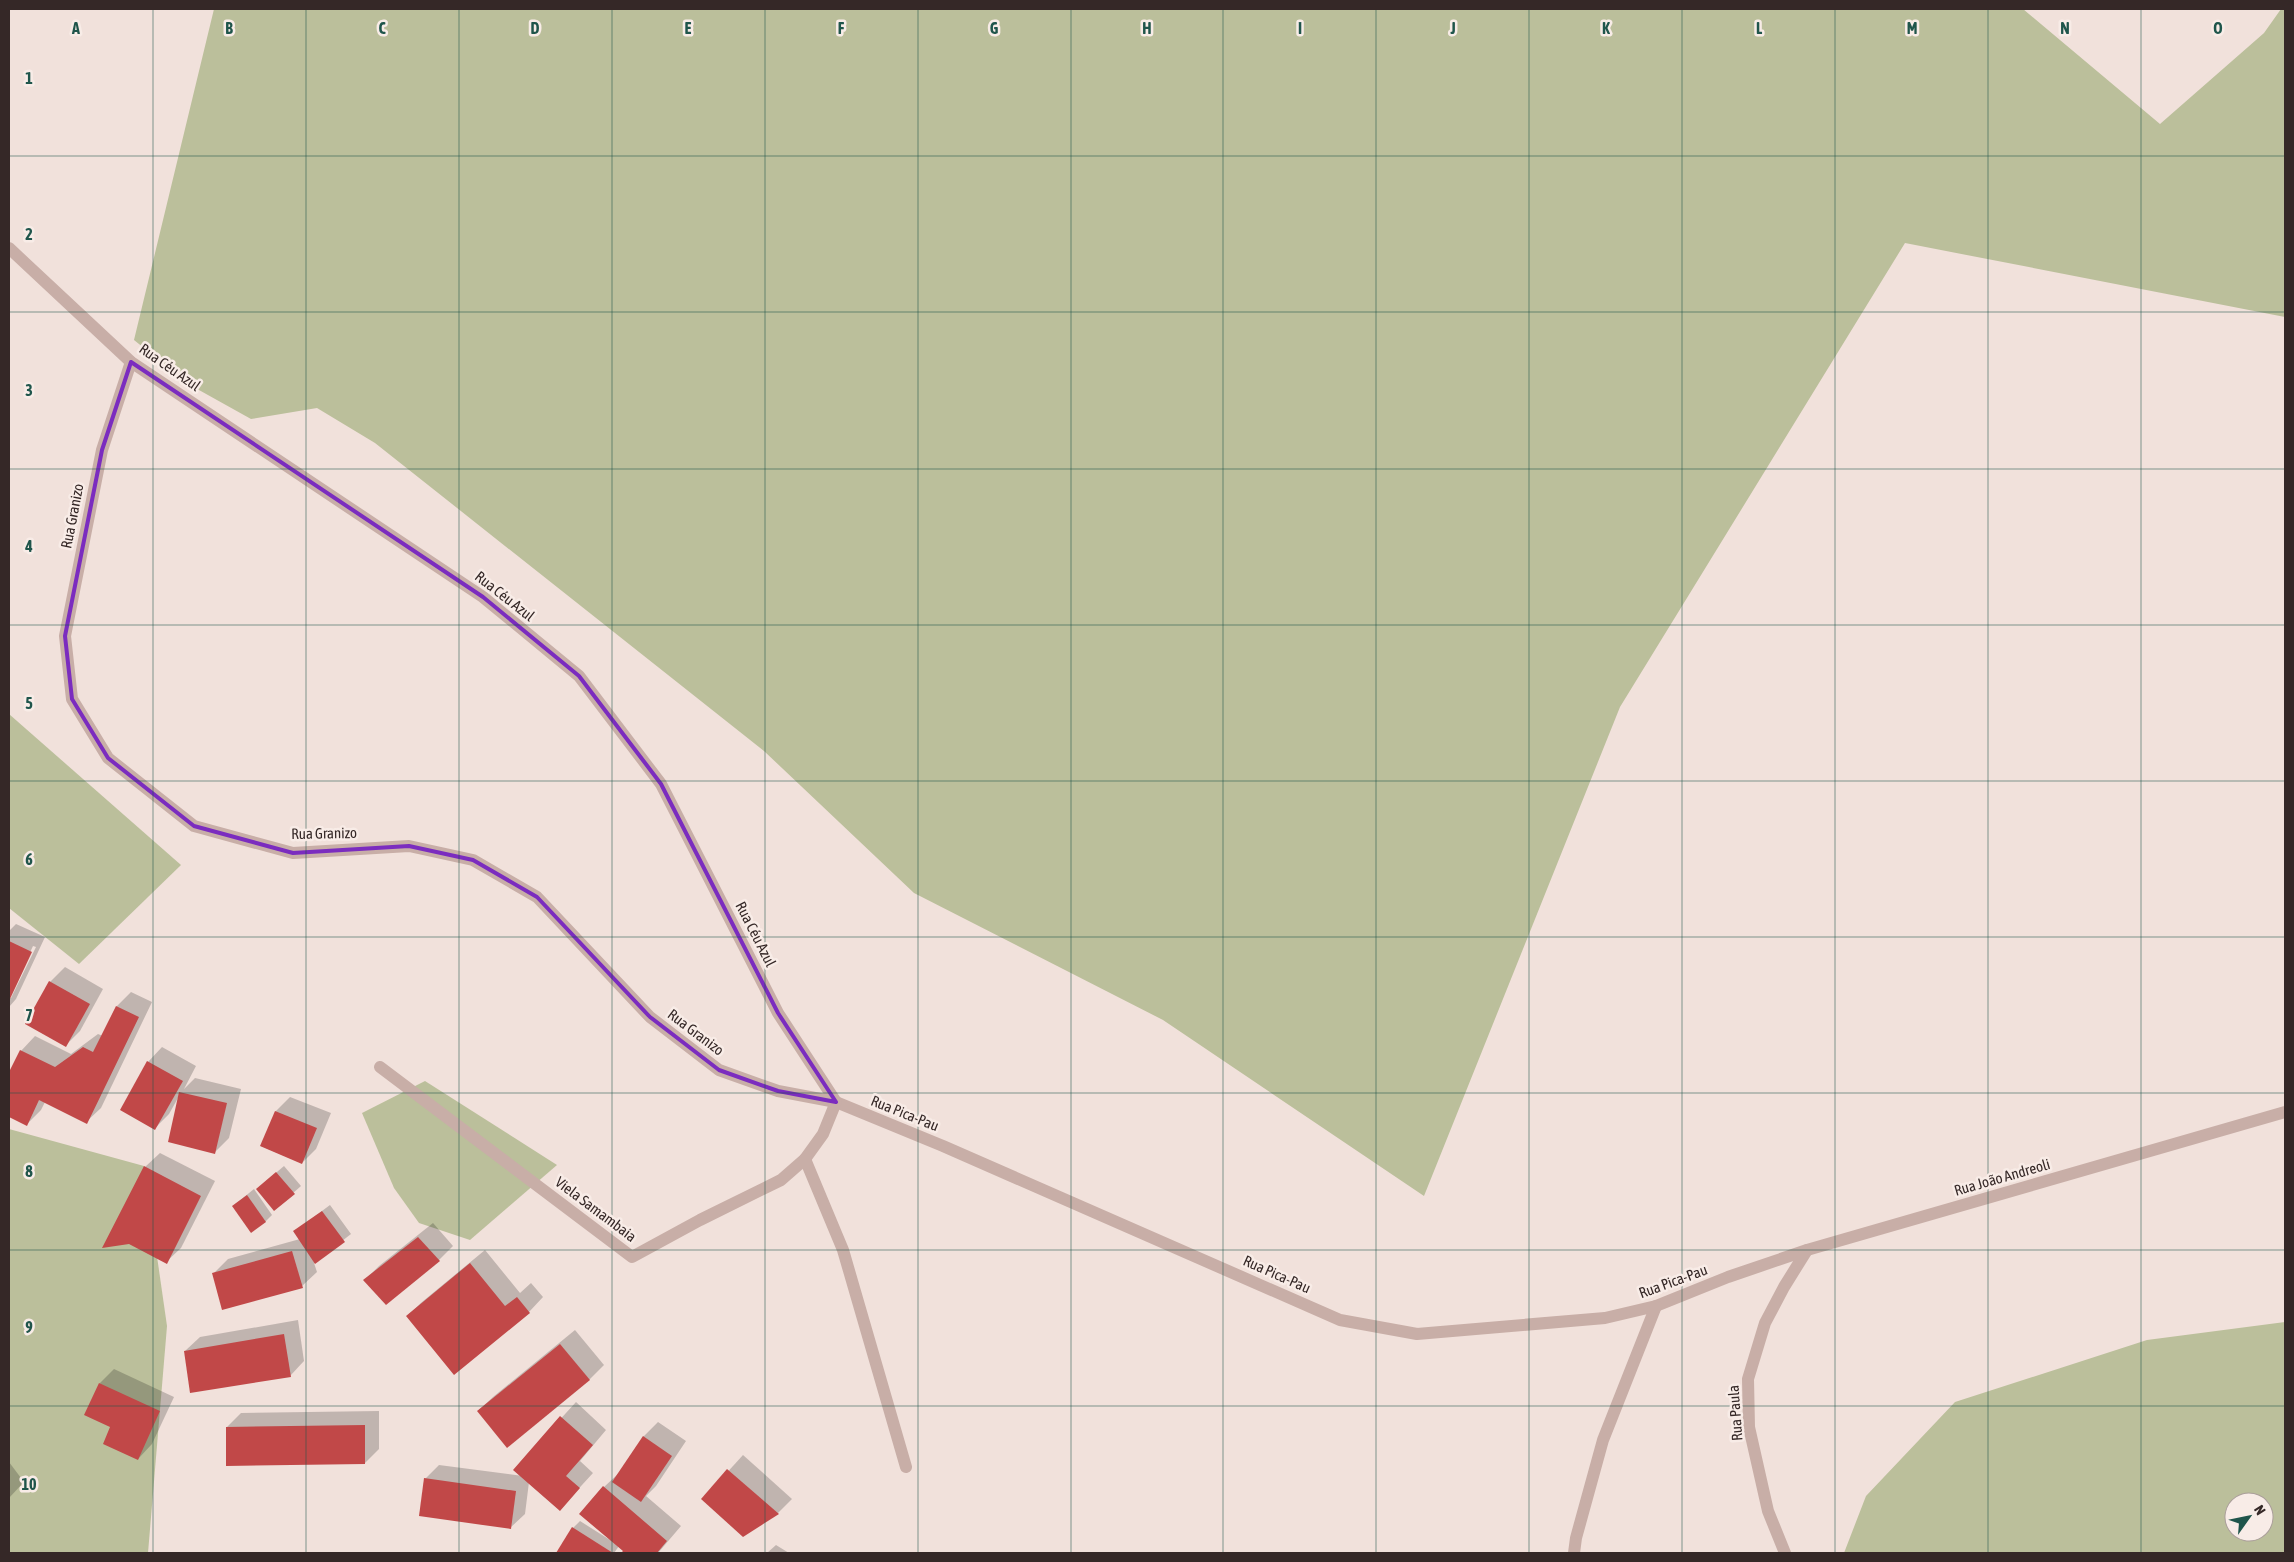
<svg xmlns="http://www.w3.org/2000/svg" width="2294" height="1562" viewBox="0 0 2294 1562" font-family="'Asap Condensed',sans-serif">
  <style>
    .green { fill: #bbbf9b; fill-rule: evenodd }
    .shadow { fill: #0003 }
    .building { fill: #c14848 }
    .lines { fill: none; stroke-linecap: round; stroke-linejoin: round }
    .minor { stroke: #c8aea7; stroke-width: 12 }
    .marked { fill: none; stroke: #7b2cbf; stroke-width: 4; stroke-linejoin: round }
    .grid { fill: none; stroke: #1f554b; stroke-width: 1; stroke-opacity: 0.55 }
    .labels { text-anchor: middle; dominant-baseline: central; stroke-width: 5; stroke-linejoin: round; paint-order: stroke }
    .street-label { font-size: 15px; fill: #352827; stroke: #f8ece7 }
    .grid-label { font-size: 16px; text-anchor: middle; font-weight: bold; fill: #1f554b; stroke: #f8ece7; stroke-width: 5; stroke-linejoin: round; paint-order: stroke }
  </style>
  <rect width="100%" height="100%" fill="#f1e1db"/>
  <g class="green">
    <path d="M214,9h1809l137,115 104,-91 17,-24h4v308l-380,-74 -285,464 -196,489 -261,-176 -249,-127 -150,-142 -389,-308 -58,-35 -66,11 -61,-34 -56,-45z"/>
    <path d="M9,714l172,151 -102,99 -70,-56z"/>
    <path d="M425,1081l132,84 -87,75 -51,-17 -25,-35 -32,-75z"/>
    <path d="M9,1129l135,37 23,160 -19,227h-139z"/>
    <path d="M2285,1322v231h-441l22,-57 89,-94 192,-62zM2234,1502h30v30h-30z"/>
  </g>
  <g class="shadow">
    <path d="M16,924l29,13 -29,62 -7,8v-9h2l25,-51 -3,-1 -24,52v-67z"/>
    <path d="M65,967l38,22 -23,42 -15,15 -15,-64z"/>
    <path d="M131,992l21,10 -51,106 -15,14 -41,-20 -4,8 -14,14 -18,-9v-40l12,-24 14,-15 36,18 27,-20 5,2 14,-30z"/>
    <path d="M162,1047l34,19 -12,23 11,-11 46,11 -12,49 -14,14 -37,-54 -9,16 -14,14 -33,-18 26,-48z"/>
    <path d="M290,1097l41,16 -15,36 -14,14 -41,-17 15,-35z"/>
    <path d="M160,1153l55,28 -34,67 -15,14 -21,-95z"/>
    <path d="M284,1166l17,20 -26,23 -11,-26z"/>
    <path d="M254,1189l18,26 -7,7 -32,-16z"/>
    <path d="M330,1205l21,29 -37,29 3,9 -15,14 -88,-13 14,-14 72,-20 -5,-8z"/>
    <path d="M433,1223l20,23 -14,14 -74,20 14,-14z"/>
    <path d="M485,1250l35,43 11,-10 12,14 -14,15 -75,61 -47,-57 15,-14z"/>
    <path d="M298,1320l6,41 -14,15 -105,-25 15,-14z"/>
    <path d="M575,1330l29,35 -14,14 -83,67 -29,-35 15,-14z"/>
    <path d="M114,1369l60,28 -22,47 -14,15 -26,-32 -12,-44z"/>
    <path d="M576,1402l30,28 -26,31 13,12 -33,36 -31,-27 -4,32 -15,14 -85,-49 14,-14 84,11 -8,-7z"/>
    <path d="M379,1411v38l-14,14 -138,-36 14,-14z"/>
    <path d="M658,1422l28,19 -30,45 -10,10 35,30 -23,27h-36l3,-3 -6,-4 -5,7h-56l15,-25 7,-7 30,19 -6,-53 15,-14 25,-37z"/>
    <path d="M743,1455l49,44 -14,14 -75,-14z"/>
    <path d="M9,1462l15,20 -15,16z"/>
    <path d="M776,1545l13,8h-22z"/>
  </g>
  <g class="building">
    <path d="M9,941l23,11 -23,49z"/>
    <path d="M49,981l41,23 -24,43 -41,-23z"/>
    <path d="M116,1006l23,11 -52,107 -48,-24 -12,26 -18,-9v-45l11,-22 35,17 28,-20 10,5z"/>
    <path d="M147,1061l36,20 -28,49 -35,-20z"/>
    <path d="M179,1092l48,11 -12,51 -47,-12z"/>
    <path d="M275,1111l42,17 -15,36 -42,-18z"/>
    <path d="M144,1166l57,30 -34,68 -38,-20 -27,4z"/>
    <path d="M276,1172l19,22 -21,17 -18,-22z"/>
    <path d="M247,1195l19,27 -15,11 -19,-27z"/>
    <path d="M322,1211l23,31 -30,22 -22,-33z"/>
    <path d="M418,1237l22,24 -54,44 -23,-25z"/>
    <path d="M292,1251l11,37 -81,22 -10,-37z"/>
    <path d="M470,1263l35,43 12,-9 13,16 -76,62 -48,-59z"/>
    <path d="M284,1334l7,43 -101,16 -6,-42z"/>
    <path d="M560,1344l30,36 -83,68 -30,-37z"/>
    <path d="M99,1383l61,28 -22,49 -35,-16 7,-17 -26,-12z"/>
    <path d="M560,1416l33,29 -27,31 14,12 -20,23 -47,-41z"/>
    <path d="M365,1425v39l-139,2v-39z"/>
    <path d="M643,1436l29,20 -31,46 -29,-20z"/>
    <path d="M727,1469l52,45 -36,23 -42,-38z"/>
    <path d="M424,1478l92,13 -5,38 -92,-13z"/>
    <path d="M603,1486l64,55 -10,12h-36l2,-2 -44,-37z"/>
    <path d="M572,1527l41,26h-57z"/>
  </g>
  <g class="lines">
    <g class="minor">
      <path d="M9,248l122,114 352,235 96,79 82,108 117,229 58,89"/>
      <path d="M131,362l-29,88 -37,186 7,63 36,59 86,68 99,27 116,-7 64,14 64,37 113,120 69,53 59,21 58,11 107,44 397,174 77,14 188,-16 51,-12 72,-29 79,-27 478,-138"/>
      <path d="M380,1067l252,190 68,-37 81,-40 24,-21 18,-25 13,-32"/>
      <path d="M805,1159l38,91 63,217"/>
      <path d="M1574,1553l2,-15 27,-98 53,-134"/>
      <path d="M1785,1553l-17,-42 -19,-84 -1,-48 17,-56 19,-36 23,-37"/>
    </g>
  </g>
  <path class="marked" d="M131,362l352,235 96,79 82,108 117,229 58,89 -58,-11 -59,-21 -69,-53 -113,-120 -64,-37 -64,-14 -116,7 -99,-27 -86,-68 -36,-59 -7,-63 37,-186z"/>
  <path class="grid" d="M153,9v1544M306,9v1544M459,9v1544M612,9v1544M765,9v1544M918,9v1544M1071,9v1544M1223,9v1544M1376,9v1544M1529,9v1544M1682,9v1544M1835,9v1544M1988,9v1544M2141,9v1544M9,156h2276M9,312h2276M9,469h2276M9,625h2276M9,781h2276M9,937h2276M9,1093h2276M9,1250h2276M9,1406h2276"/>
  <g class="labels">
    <g class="street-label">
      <text transform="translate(170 367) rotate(35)">Rua Céu Azul</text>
      <text transform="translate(72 516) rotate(-79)">Rua Granizo</text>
      <text transform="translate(505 596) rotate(38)">Rua Céu Azul</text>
      <text transform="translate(324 833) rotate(-1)">Rua Granizo</text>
      <text transform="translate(756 934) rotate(63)">Rua Céu Azul</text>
      <text transform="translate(696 1032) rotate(37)">Rua Granizo</text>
      <text transform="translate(905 1113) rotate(22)">Rua Pica-Pau</text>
      <text transform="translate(2002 1177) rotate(-16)">Rua João Andreoli</text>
      <text transform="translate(596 1209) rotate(37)">Viela Samambaia</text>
      <text transform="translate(1277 1274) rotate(24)">Rua Pica-Pau</text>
      <text transform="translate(1673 1281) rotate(-20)">Rua Pica-Pau</text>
      <text transform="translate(1735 1413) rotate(-94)">Rua Paula</text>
    </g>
  </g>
  <g class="grid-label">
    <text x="76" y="34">A</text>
    <text x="229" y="34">B</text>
    <text x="382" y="34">C</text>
    <text x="535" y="34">D</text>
    <text x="688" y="34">E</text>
    <text x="841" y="34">F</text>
    <text x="994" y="34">G</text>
    <text x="1147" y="34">H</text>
    <text x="1300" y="34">I</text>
    <text x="1453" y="34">J</text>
    <text x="1606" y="34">K</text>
    <text x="1759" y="34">L</text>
    <text x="1912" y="34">M</text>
    <text x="2065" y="34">N</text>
    <text x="2218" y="34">O</text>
    <text x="29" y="84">1</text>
    <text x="29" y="240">2</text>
    <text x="29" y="396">3</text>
    <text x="29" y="552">4</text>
    <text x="29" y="709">5</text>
    <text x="29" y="865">6</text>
    <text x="29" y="1021">7</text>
    <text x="29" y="1177">8</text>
    <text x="29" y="1333">9</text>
    <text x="29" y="1490">10</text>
  </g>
  <rect width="2294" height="1562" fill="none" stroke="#352827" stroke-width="20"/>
  <g transform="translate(2249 1517) rotate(57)"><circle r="24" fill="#f8ece7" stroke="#aa9e9a"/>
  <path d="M0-4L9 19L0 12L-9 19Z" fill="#1f554b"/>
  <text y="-8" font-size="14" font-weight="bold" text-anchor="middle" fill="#352827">N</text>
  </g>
</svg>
